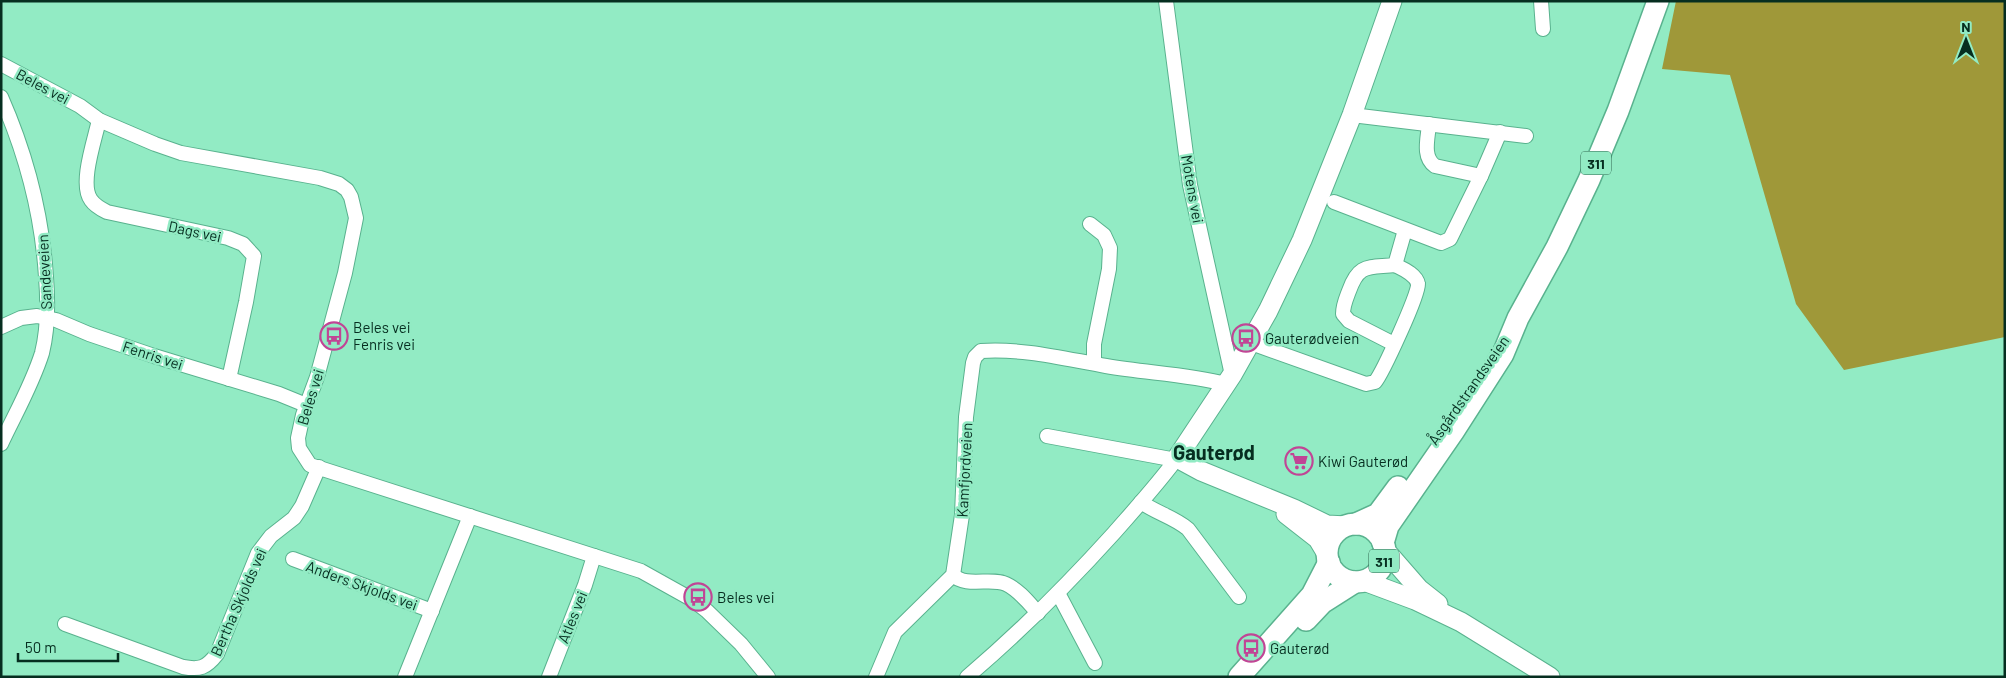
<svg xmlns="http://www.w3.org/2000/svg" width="2006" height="678" viewBox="0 0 2006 678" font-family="Barlow,sans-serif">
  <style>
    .forest { fill: #9f9839 }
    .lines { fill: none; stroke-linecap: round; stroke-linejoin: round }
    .street-casing { stroke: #59b28e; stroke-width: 16 }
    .secondary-casing { stroke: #59b28e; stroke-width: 21 }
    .primary-casing { stroke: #59b28e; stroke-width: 24 }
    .street { stroke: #fff; stroke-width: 14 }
    .secondary { stroke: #fff; stroke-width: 19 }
    .primary { stroke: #fff; stroke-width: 21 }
    .labels { text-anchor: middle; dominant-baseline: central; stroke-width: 5; stroke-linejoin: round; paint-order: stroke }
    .shield { fill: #92ebc4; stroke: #306751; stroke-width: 1 }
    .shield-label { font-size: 14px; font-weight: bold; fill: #062e20 }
    .street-label { font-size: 15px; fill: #062e20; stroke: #92ebc4 }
    .poi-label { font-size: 15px; fill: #062e20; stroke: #92ebc4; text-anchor: start }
    .district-label { font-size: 20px; font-weight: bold; fill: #062e20; stroke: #92ebc4 }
  </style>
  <rect width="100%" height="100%" fill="#92ebc4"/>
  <path class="forest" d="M1676,1h329v336l-161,33 -48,-66 -66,-229 -68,-6z"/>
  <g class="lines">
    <g class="street-casing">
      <g id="street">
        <path d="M1166,1l24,184 42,190"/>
        <path d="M1541,1l2,28"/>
        <path d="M1,64l79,42 19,14 56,24 26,9 139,25 19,6 8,6 4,7 5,21 -11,55 -28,104 -14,38 -5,23 1,10 11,17 331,106 52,29 14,11 34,33 27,33"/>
        <path d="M1,97c26,59 41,117 45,180 2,25 2,52 -4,76 -10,32 -27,61 -41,91"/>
        <path d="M1352,115l174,21"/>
        <path d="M99,120c-4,19 -20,64 -8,80 4,6 10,9 16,12l121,26 15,6 11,12 -8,46 -17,77"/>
        <path d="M1429,124c-1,14 -7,33 6,42l46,10 19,-44"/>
        <path d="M1334,202l107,41 9,-4 31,-63"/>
        <path d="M1090,224l14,11 6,13 -1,21 -15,75v19"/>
        <path d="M1,327l20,-9 16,-2 19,4 33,14 65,22 125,38 27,11"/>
        <path d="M1251,343l115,41 9,-2c7,-8 45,-90 43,-98 -2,-10 -15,-15 -23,-19"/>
        <path d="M1394,344l-45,-23 -6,-7c0,-9 3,-15 6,-23 10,-28 19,-23 46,-26l10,-35"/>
        <path d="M1047,436l129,24"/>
        <path d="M1141,502c15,11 33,15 47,27l51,68"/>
        <path d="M293,559l139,52"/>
        <path d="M953,575c13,13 38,2 53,9 13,6 23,19 32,29"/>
        <path d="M1058,593l37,70"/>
        <path d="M65,624l118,43c17,3 23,1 34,-13l41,-101 13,-17 23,-18 8,-12 17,-39"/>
        <path d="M405,677l65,-161"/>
        <path d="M549,677l36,-92 9,-29"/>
        <path d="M876,677l19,-45 58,-57 9,-60 4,-98 7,-54 2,-6 6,-6c41,-3 84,8 125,15 40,7 81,8 120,18"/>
        <path d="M967,677c53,-45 101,-93 147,-144 21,-24 44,-49 63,-75"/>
      </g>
    </g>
    <g class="secondary-casing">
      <g id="secondary">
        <path d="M1286,514l32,25 9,15"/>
        <path d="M1347,526l-20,-1 -33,-16 -93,-38 -24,-13 55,-83 36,-64 34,-71 50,-125 40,-114"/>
        <path d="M1385,550l34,39 19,15"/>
        <path d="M1364,581l51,19 46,22 89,55"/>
      </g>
    </g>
    <g class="primary-casing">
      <g id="primary">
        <path d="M1356,524l22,-10 20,-27"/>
        <circle cx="1356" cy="553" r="29"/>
        <path d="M1383,543l5,-17 65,-94 50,-78 15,-36 39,-71 32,-67 29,-69 40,-110"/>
        <path d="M1306,620l16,-17 33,-21"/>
        <path d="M1239,677l73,-82 17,-33"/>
      </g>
    </g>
    <use href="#street" class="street"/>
    <use href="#secondary" class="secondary"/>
    <use href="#primary" class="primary"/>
  </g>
  <defs>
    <g id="bus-ring" transform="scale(1.4375)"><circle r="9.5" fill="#92ebc4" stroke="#c14595" stroke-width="1.5"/><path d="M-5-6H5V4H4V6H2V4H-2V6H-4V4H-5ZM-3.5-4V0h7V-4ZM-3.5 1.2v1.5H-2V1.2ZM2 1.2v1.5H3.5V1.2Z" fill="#c14595"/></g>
    <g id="supermarket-ring" transform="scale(1.4375)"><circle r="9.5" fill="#92ebc4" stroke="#c14595" stroke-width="1.5"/><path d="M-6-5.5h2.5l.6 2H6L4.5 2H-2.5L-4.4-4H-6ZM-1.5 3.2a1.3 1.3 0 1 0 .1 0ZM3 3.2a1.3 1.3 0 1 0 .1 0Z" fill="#c14595"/></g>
  </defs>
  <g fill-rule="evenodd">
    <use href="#bus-ring" x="334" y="336"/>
    <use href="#bus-ring" x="1246" y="338"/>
    <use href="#supermarket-ring" x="1299" y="461"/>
    <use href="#bus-ring" x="698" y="597"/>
    <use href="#bus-ring" x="1251" y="648"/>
  </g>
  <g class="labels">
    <g class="shield">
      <rect x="1581" y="151.5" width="30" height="23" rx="4"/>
      <rect x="1369" y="549.5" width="30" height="23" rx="4"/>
    </g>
    <g class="shield-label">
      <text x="1596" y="163">311</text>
      <text x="1384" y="561">311</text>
    </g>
    <g class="street-label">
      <text transform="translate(43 86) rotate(28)">Beles vei</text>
      <text transform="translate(1193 189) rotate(80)">Motens vei</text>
      <text transform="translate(195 231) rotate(12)">Dags vei</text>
      <text transform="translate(44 272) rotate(-93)">Sandeveien</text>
      <text transform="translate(153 355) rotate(18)">Fenris vei</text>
      <text transform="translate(1468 390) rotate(-55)">Åsgårdstrandsveien</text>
      <text transform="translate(310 397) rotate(-73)">Beles vei</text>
      <text transform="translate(964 470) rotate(-87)">Kamfjordveien</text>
      <text transform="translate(362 585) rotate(20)">Anders Skjolds vei</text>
      <text transform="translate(238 602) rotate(-66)">Bertha Skjolds vei</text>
      <text transform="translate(572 617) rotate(-68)">Atles vei</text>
    </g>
    <g class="poi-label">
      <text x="353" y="327">Beles vei<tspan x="353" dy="17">Fenris vei</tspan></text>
      <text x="1265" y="338">Gauterødveien</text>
      <text x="1318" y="461">Kiwi Gauterød</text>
      <text x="717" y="597">Beles vei</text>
      <text x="1270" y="648">Gauterød</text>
    </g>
    <g class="district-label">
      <text x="1214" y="452">Gauterød</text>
    </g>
  </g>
  <rect width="2006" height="678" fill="none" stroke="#062e20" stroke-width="5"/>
  <g transform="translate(1966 40)" stroke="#92ebc4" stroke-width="4" paint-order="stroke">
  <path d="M0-4L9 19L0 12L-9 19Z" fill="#062e20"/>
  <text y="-8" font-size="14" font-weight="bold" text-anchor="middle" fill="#062e20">N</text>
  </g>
  <path d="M18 653v8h100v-8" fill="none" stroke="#062e20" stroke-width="2.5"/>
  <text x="25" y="653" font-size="15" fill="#062e20" stroke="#92ebc4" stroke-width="4" paint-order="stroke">50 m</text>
</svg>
